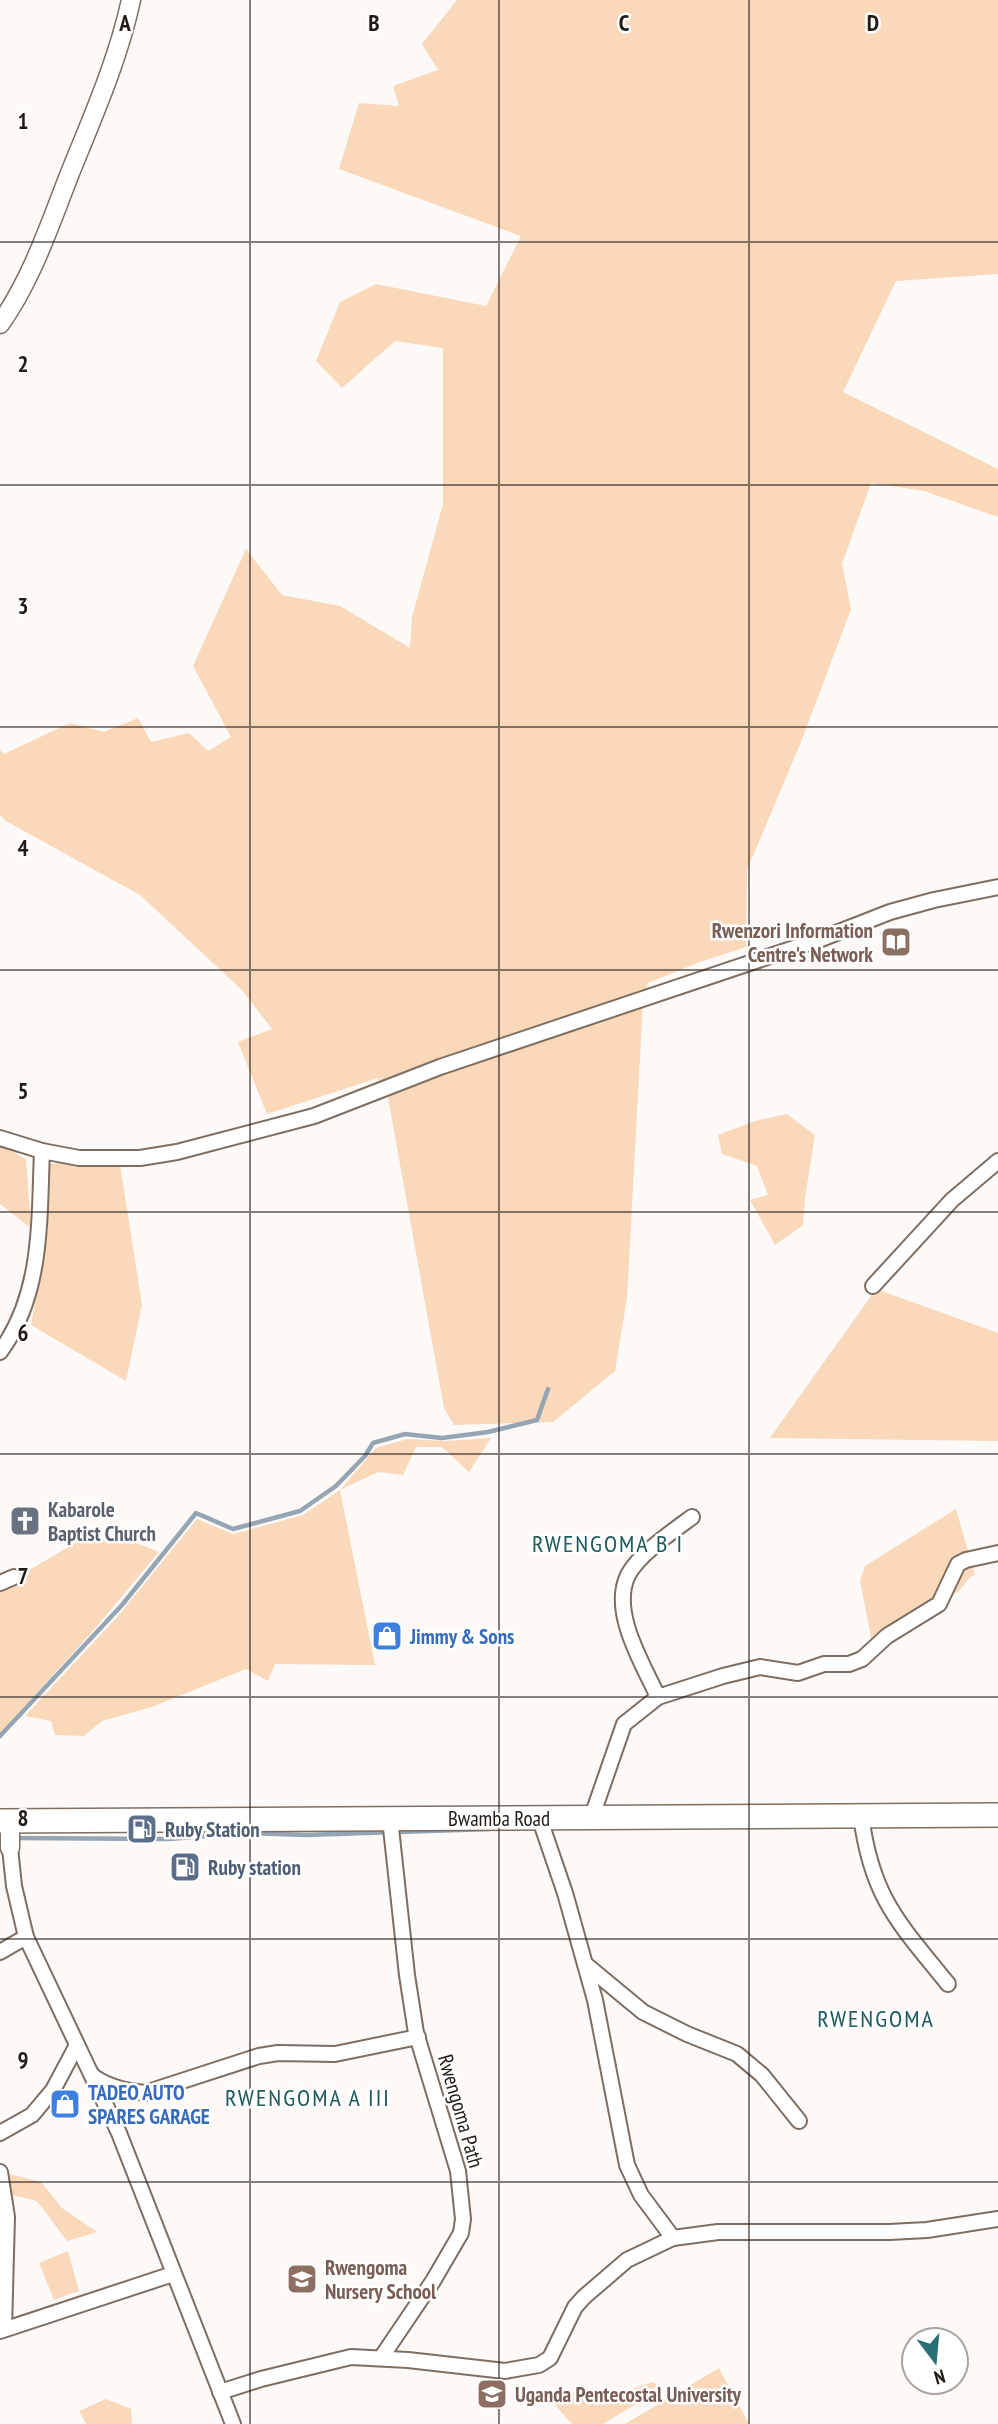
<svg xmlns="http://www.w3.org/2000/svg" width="998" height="2424" viewBox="0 0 998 2424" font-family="'PT Sans Narrow',sans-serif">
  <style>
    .green { fill: #fad8ba }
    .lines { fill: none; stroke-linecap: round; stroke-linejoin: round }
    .stream { stroke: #96a5b4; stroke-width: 4.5 }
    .minor-casing { stroke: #7e6e61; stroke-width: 18 }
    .tertiary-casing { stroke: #7e6e61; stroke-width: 21 }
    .primary-casing { stroke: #7e6e61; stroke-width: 26 }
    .minor { stroke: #fff; stroke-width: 14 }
    .tertiary { stroke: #fff; stroke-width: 18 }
    .primary { stroke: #fff; stroke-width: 23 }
    .grid { fill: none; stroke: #221c16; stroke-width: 2; stroke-opacity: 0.55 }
    .labels { text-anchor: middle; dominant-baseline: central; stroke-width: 5; stroke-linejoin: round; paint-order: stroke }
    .education-label { font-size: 21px; font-weight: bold; fill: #785e54; stroke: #fff; text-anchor: start }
    .worship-label { font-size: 21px; font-weight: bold; fill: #5b616d; stroke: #fff; text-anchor: start }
    .shop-label { font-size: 21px; font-weight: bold; fill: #366cbe; stroke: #fff; text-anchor: start }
    .street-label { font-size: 21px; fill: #221c16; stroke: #fff }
    .service-label { font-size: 21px; font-weight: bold; fill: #4e5e75; stroke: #fff; text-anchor: start }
    .quarter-label { font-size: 24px; letter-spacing: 2px; fill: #205b5d; stroke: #fff }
    .grid-label { font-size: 23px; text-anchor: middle; font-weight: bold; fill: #221c16; stroke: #fff; stroke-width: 5; stroke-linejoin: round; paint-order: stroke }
  </style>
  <rect width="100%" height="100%" fill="#fdf9f6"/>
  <g class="green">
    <path d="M457,0h541v274l-102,7 -53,111 155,77v48l-74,-26 -53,-8 -29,81 9,45 -50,133 -54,128 -1,77 -49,16 -49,20 -2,8 -266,93 -2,-6 -111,36 -29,-72 34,-13 -30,-39 -102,-95 -134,-74 -6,-6v-65l4,4 66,-31 34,9 34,-14 13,24 38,-9 19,18 23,-14 -38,-71 53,-117 36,46 58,11 70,42 2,-31 31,-113v-156l-48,-7 -53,47 -26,-27 24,-59 36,-18 110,22 35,-70 -182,-67 20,-66 40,3 -6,-20 45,-16 -16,-26z"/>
    <path d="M643,1002l-16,296 -12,73 -62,51 -99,3 -10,-17 -57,-316 72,-26 103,-31z"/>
    <path d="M787,1114l28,21 -10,63 -2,27 -28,20 -25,-45 18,-5 -11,-29 -35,-12 -4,-19 37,-14z"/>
    <path d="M0,1145l26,14 5,69 -31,-24z"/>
    <path d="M61,1163l59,1 22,141 -16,76 -95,-56 17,-96 -3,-57 4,-8z"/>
    <path d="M876,1289l122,44v108l-228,-3z"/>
    <path d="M491,1438l-22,34 -27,-25h-26l-13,28 -25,-3 -38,18 35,175 -100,-1 -7,17 -22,-12 -94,38 -50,14 -18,15 -29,-1 -4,-14 -26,-5 93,-100 79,-97 36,15 70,-19 37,-25 36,-42 31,-9 39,2z"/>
    <path d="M956,1509l19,66 -4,1 -13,16 -48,22 -38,28 -12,-61 5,-15z"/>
    <path d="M92,1533l17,11 15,-6 35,14 -67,80 -92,101v-154l19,-3z"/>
    <path d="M6,2173l35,9 21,26 35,24 -30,9 -30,-40 -37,-9z"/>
    <path d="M68,2251l11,40 -25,9 -15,-37z"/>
    <path d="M719,2368l30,56h-124z"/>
    <path d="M653,2382l8,7 -58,35h-31l-25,-28 24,-4 32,6z"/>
    <path d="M106,2399l25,10 1,15h-46l-7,-13z"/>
  </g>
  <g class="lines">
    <g class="stream">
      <path d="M0,1736l122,-131 74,-92 37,16 67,-18 36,-25 29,-30 8,-13 32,-9 37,4 46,-6 49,-12 11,-31"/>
      <path d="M13,1838l156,1 75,-6 62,2 184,-6"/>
    </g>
    <g class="minor-casing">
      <g id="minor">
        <path d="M0,1138l42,13 37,7h61l37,-6 137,-36 126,-49 381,-128 69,-27 44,-12 64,-13"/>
        <path d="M873,1286l79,-86 46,-39"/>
        <path d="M0,1352c43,-58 39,-132 42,-201"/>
        <path d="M0,1583l14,-6"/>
        <path d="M658,1697c-15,-33 -48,-85 -30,-122 11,-21 45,-44 64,-58"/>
        <path d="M861,1816c11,82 37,106 87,168"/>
        <path d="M539,1817l26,76 30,107 32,165 14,30 32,43"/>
        <path d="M591,1819l33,-95 34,-27 65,-21 37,-9 38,6 26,-9h25l13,-5 25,-23 52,-32 19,-40 8,-4 32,-7"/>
        <path d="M10,1848l4,38 12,51 93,196 114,291"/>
        <path d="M0,1952l26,-15"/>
        <path d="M585,1964l58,48 44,22 50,20 25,21 37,46"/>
        <path d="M92,2075c14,12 35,16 53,18l114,-37 19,-3 57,1 83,-17"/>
        <path d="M0,2133l32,-18 21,-25 24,-45"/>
        <path d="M0,2172l7,45 -3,112"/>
        <path d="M0,2331l173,-57"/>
        <path d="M381,2358l52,-77 28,-48 2,-14 -5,-48 -42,-138 -9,-58 -17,-156"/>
        <path d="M220,2392l41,-13 90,-22 57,3 97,11 34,-6 11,-7 25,-51 9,-10 43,-37 46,-22 45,-6h171l38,-2 71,-11"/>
      </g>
    </g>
    <g class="tertiary-casing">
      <g id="tertiary">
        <path d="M0,324c32,-45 50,-100 70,-151 23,-57 48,-113 61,-173"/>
        <path d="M10,1848v-27"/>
      </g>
    </g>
    <g class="primary-casing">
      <path id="primary" d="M0,1821l998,-6"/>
    </g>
    <use href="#minor" class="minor"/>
    <use href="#tertiary" class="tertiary"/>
    <use href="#primary" class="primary"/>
  </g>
  <path class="grid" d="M250,0v2424M499,0v2424M749,0v2424M0,242h998M0,485h998M0,727h998M0,970h998M0,1212h998M0,1454h998M0,1697h998M0,1939h998M0,2182h998"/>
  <defs>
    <g id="library-square" transform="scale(1.575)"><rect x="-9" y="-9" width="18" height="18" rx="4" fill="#8d6e63" stroke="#fff"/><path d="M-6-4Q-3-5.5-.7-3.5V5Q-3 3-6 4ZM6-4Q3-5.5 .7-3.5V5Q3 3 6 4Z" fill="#fff"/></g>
    <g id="church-square" transform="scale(1.575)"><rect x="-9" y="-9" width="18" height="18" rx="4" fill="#6b7280" stroke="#fff"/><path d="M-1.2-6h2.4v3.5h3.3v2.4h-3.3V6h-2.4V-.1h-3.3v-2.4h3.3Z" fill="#fff"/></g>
    <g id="shop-square" transform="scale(1.575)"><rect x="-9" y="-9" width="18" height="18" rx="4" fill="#3f7fe0" stroke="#fff"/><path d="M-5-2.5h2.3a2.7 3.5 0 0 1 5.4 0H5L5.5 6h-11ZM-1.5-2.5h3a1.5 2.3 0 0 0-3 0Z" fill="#fff"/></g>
    <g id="fuel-square" transform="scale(1.575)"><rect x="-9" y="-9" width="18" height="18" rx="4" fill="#5c6f8a" stroke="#fff"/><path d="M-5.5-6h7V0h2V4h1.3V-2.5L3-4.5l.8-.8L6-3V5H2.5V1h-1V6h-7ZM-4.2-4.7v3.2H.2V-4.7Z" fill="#fff"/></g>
    <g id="school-square" transform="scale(1.575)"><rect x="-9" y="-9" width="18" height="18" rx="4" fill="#8d6e63" stroke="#fff"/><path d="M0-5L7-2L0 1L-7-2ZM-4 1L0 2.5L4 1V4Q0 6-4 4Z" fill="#fff"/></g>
    <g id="university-square" transform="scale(1.575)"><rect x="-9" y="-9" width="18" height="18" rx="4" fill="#8d6e63" stroke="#fff"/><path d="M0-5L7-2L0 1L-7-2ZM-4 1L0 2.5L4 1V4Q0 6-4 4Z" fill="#fff"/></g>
  </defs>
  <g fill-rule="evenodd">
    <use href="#library-square" x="896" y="942"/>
    <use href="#church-square" x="25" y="1521"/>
    <use href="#shop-square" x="387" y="1636"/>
    <use href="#fuel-square" x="142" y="1829"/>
    <use href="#fuel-square" x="185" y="1867"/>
    <use href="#shop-square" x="65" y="2104"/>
    <use href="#school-square" x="302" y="2279"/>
    <use href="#university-square" x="492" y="2394"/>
  </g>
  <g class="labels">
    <g class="education-label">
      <text x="873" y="930" text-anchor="end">Rwenzori Information<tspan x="873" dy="24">Centre's Network</tspan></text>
      <text x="325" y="2267">Rwengoma<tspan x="325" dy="24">Nursery School</tspan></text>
      <text x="515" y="2394">Uganda Pentecostal University</text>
    </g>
    <g class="worship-label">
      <text x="48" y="1509">Kabarole<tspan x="48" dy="24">Baptist Church</tspan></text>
    </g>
    <g class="shop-label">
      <text x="410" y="1636">Jimmy &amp; Sons</text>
      <text x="88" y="2092">TADEO AUTO<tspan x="88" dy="24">SPARES GARAGE</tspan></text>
    </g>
    <g class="street-label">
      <text x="499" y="1818">Bwamba Road</text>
      <text transform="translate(461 2111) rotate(74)">Rwengoma Path</text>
    </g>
    <g class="service-label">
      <text x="165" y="1829">Ruby Station</text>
      <text x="208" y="1867">Ruby station</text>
    </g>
    <g class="quarter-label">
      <text x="608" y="1543">RWENGOMA B I</text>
      <text x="876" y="2018">RWENGOMA</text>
      <text x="308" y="2097">RWENGOMA A III</text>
    </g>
  </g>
  <g class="grid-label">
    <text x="125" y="31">A</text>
    <text x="374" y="31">B</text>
    <text x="624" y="31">C</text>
    <text x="873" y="31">D</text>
    <text x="23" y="129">1</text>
    <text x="23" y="372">2</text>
    <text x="23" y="614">3</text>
    <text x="23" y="856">4</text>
    <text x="23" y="1099">5</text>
    <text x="23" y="1341">6</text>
    <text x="23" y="1584">7</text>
    <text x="23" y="1826">8</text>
    <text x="23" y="2068">9</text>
  </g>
  <g transform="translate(935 2361) rotate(164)"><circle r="33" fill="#ffffff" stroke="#a7a4a2" stroke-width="2"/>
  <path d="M0-5L12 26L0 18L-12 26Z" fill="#277174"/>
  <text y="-10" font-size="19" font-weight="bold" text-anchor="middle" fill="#221c16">N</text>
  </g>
</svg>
